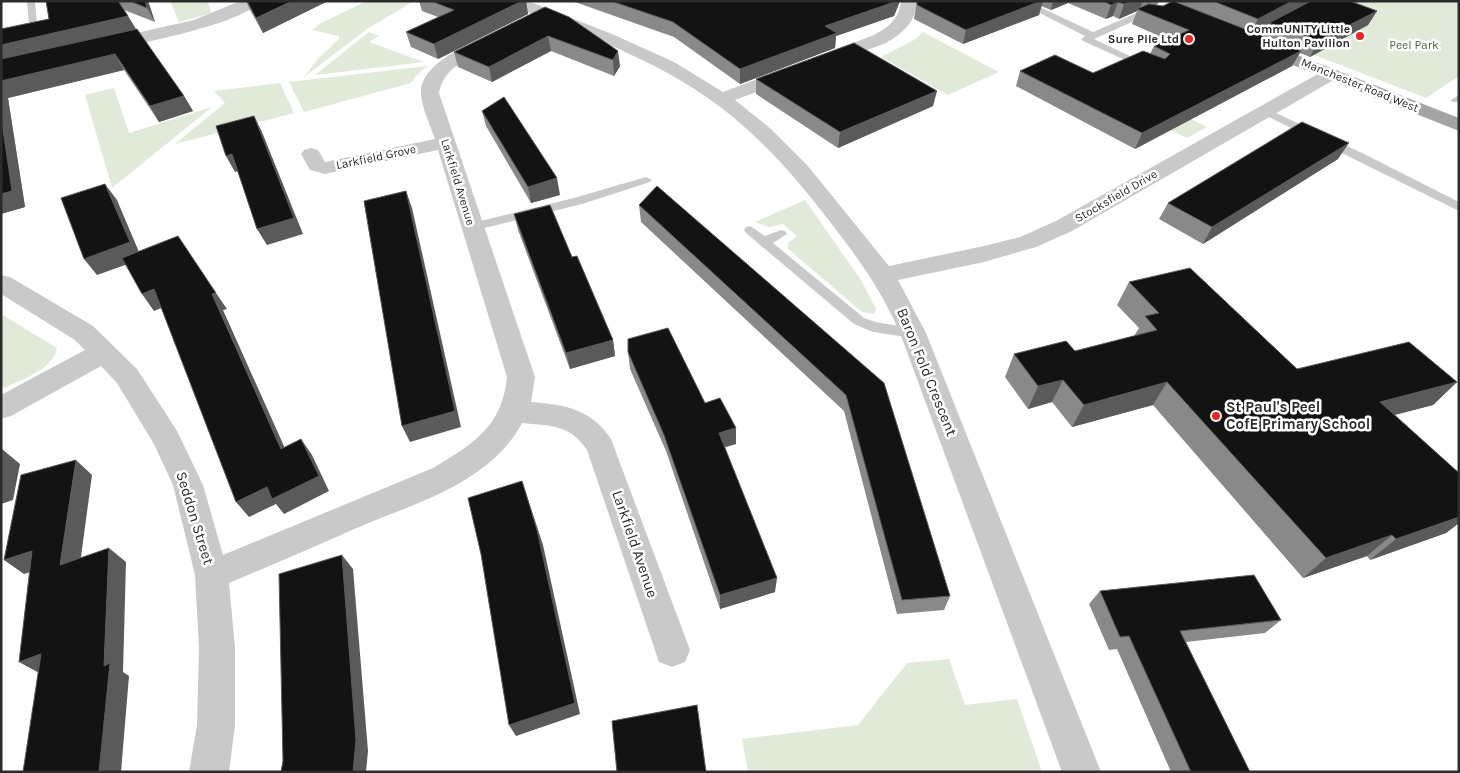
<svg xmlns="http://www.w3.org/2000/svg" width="1460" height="773" viewBox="0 0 1460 773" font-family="Karla,sans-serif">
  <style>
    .green { fill: #e1ead8 }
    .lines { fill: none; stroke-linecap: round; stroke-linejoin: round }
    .lane { fill: #c9c9c9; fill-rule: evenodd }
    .street { fill: #c9c9c9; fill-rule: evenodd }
    .primary { fill: #a4a4a4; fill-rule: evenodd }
    .wall { fill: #898989; fill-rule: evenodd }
    .shaded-wall { fill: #5a5a5a }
    .building { fill: #131313; stroke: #5a5a5a }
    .poi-dot { fill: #eb2626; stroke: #fff; stroke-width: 2 }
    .labels { text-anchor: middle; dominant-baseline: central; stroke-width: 5; stroke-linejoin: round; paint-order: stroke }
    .far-poi-label { font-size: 12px; font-weight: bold; fill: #2c2c2c; stroke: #fff; text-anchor: end }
    .far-park-label { font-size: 12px; fill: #4b6838; stroke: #fff }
    .far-street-label { font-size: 12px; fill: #2c2c2c; stroke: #fff }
    .street-label { font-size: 15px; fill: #2c2c2c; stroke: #fff }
    .poi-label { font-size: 15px; font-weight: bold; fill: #2c2c2c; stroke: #fff; text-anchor: start }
  </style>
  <rect width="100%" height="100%" fill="#fff"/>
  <g class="green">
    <path d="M170,1h37l5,12 -33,9z"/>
    <path d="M367,1h47l-47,28 -63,48 14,-18 21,-20v-3l-27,-6 9,-7z"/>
    <path d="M1334,1h125v75l-33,22 -145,-56z"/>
    <path d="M369,32l10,4 -10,6 55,20 -109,13z"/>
    <path d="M923,32l76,40 -51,23 -67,-38 33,-17z"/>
    <path d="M427,66l-11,10 -5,7 -107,29 -15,-30z"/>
    <path d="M280,83l14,30 -119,31 50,-41 -11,-12z"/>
    <path d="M114,88l15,45 83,-26 -100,81 -27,-93z"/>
    <path d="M1154,101l53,26 -20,11 -54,-26z"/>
    <path d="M805,200l56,80 15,29 -2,5 -12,-2 -69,-59 -5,-4v-6l9,-7 -14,-12 -14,3 -14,-5z"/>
    <path d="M1,314l56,34c-3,21 -35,31 -52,40l-4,-2z"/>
    <path d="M949,659l16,46 52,-6 25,73h-294l-6,-33 116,-14 49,-62z"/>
  </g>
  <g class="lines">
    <g class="lane">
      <path d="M27,1h8l2,25 -3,1 -5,-3z"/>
      <path d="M1016,1h11l66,31 46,-20 17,1v4h-13l-49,22 57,27 -5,3 -3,-1 -60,-27 -2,-2 4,-3z"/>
      <path d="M1284,17l3,1v4l-38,20h-6l-2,-2z"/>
      <path d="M1459,95v7h-7l-1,-2z"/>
      <path d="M1265,108l97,45 97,49v9l-198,-98 -1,-2 1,-2z"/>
      <path d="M646,177l6,3 -2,2 -68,22 -110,27 -6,-4 2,-3 106,-26z"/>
      <path d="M750,226l15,10 16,-6 4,1 2,3 -14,9 91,75 11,4 43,7 2,4 -2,4 -5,1 -40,-6 -19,-8 -108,-91 -2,-3 2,-3z"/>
    </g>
    <g class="street">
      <path d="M240,1h20c-16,23 -123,43 -153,49l-6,-1 -3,-4 3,-4 93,-21z"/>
      <path d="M505,1h23l84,33 62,28 49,30 151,-57c15,-8 25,-16 27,-34h16c-1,21 -14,32 -31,42l-151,57 36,29 36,36 82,101 95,-20 36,-9 36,-16 269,-151 6,-1 6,1 3,4 -3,4 -265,153 -36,16 -52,15 -86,18 28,53 175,439h-39l-162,-439c-18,-41 -39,-71 -66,-106 -34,-45 -70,-87 -115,-121 -62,-47 -139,-73 -212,-102z"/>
      <path d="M489,38l6,1 3,4 -3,4c-23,10 -51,18 -56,46l96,284 -4,25c35,3 60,7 80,37l79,211 -5,12 -13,5 -13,-5 -72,-212c-17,-26 -37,-24 -65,-27 -31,59 -106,80 -163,104 -43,19 -87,38 -130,56l6,65v77l-6,47h-40l8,-47 2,-77 -4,-73 -22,-90 -19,-41 -37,-61 -16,-17 -90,50 -10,3v-24l84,-45 -10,-10 -74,-46v-19l9,2 83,49 44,43 40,62 26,54 20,70 210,-87c40,-24 69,-41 74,-91l-69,-227 -113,24 -15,-4 -9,-16 3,-4 7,-2 7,2 7,12 110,-23c-5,-14 -13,-31 -14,-45 -3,-28 46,-51 68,-56z"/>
    </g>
    <path class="primary" d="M1261,41l198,77v13l-204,-81 -3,-4 3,-4z"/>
  </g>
  <g class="wall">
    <path d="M46,1h102l7,21 -31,-12 12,19 48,67 9,15 -34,11 -35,-52 -116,28 17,109 -24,7v-185l48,-10z"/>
    <path d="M246,1h82l-65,32 -13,-23z"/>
    <path d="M419,1h107l2,13 -90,45 -27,-12 -5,-15 32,-15 -16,-6z"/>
    <path d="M572,1h328l-6,15 -58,20 -1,12 -95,36 -66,-47z"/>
    <path d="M917,1h242l-2,4 6,1 9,-4 -2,-1h139l-1,2 69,8 -9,14 -58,32 -10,-4 -8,13 -157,83 -119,-63 4,-15 73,2 57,-19 4,-8 14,-6 -36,-16 5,-13 -18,8 -6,-3 -7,3 -38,-16 -17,7 -10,-4 -2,9 -76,29 -49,-25zM1269,24l-6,12 -10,-4z"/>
    <path d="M569,17l51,49 -6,10 -63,-25 -59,31 -34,-15 -4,-15z"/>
    <path d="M756,79l177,27 -95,42 -82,-54z"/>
    <path d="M482,111l78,84 -29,8 -45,-77z"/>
    <path d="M1338,159l-135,85 -44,-25 9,-16z"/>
    <path d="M639,205l245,178 66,213 -6,14 -47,4 -53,-203 -203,-189z"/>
    <path d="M514,214l58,43 41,83 2,16 -45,13 -52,-139z"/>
    <path d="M1129,282l168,87 160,13 -24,23 -38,10 64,58v50l-13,10 -76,27 -3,-4 -64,22 -150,-173 -81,22 -20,-25 -24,7 -23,-32 9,-23 61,-3 59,-15 5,-8 -22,-23z"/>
    <path d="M628,352l77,51 31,41 -11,3 50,145 -55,17 -54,-158 -36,-82z"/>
    <path d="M1100,591l181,29 -16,13 -79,9 64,130h-79l-54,-123 -8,1 -20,-46z"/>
  </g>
  <g class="shaded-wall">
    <path d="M145,1h3l7,21 -8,-14z"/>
    <path d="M292,1h36l-65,32 -7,-15z"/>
    <path d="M522,1h4l2,13 -90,45 -4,-15z"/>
    <path d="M897,1h3l-6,15 -58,20 -1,12 -95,36v-15l85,-43z"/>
    <path d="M1041,1h2l-4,14 -76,29 3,-14z"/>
    <path d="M1053,1h16l-1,2 -17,7z"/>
    <path d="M1132,1h11l-4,9 -2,-1v2l-18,8 5,-15z"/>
    <path d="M1292,1h17l-1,2 -39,20v1l-18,9 7,-14z"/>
    <path d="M1118,2l-5,14 -7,3 5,-14z"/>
    <path d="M1377,11l-9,14 -58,32 8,-16z"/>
    <path d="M128,16l9,15 -136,32v-18z"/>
    <path d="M548,36l3,15 -59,31 -3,-15z"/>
    <path d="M618,51l2,15 -6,10 -1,-16z"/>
    <path d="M1301,51l-9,15 -157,83 7,-16z"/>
    <path d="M115,54l9,16 -116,28 17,109 -24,7v-133z"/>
    <path d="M937,91l-4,15 -95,42 2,-16z"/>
    <path d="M184,96l9,15 -34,11 -9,-16z"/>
    <path d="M254,116l8,16 41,102 -36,11 -10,-16z"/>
    <path d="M1349,143l-11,16 -135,85 9,-17z"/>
    <path d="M232,154l9,16 -6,2 -9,-16z"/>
    <path d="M557,178l3,17 -29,8 -3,-16z"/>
    <path d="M105,184l12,16 25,59 -45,16 -13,-16z"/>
    <path d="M406,191l6,17 49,219 -51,15 -8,-16z"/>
    <path d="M154,289l12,17 -12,5 -12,-17z"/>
    <path d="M216,293l11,16 -4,1 69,154 -11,-15 -69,-155z"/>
    <path d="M613,340l2,16 -45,13 -4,-16z"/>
    <path d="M1063,380l-11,22 -24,7 10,-23z"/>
    <path d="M1167,382l-14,23 -81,22 12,-22z"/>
    <path d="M1457,382l-24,23 -74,19 21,-22z"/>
    <path d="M736,428v16l-17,5v-16z"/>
    <path d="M301,439l11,16 17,36 -45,23 -8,-10 -27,13 -13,-15z"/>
    <path d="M2,449l18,15 -7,36 -12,4v-52z"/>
    <path d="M76,460l16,15 -14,104 -18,-14z"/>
    <path d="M522,481l21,64 37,169 -64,22 -7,-11z"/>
    <path d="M1459,517v6l-13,10 -76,27 26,-21z"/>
    <path d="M1392,535l-25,21 -64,22 23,-20z"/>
    <path d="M109,548l17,14 -3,110 6,4 -8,96h-22z"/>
    <path d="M32,551l20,14 -28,9 -20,-14z"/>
    <path d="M342,555l11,14 15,182 -2,21h-13z"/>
    <path d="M777,578l-2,14 -55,17v-14z"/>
    <path d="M41,654v20l-22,-12z"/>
  </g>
  <g class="building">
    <path d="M46,1h72l10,15 -127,29v-16l48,-10z"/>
    <path d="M130,1h15l2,7z"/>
    <path d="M247,1h45l-36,17z"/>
    <path d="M431,1h91l-88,43 -28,-12 48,-22z"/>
    <path d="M611,1h286l-72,25 12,7 -97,36 -67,-47z"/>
    <path d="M917,1h124l-75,29 -49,-25z"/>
    <path d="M1103,1h29l-8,3 -6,-2 -7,3z"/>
    <path d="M1173,1l128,50 -159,82 -122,-62 35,-16 38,18 50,-22 22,8 5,-5 -16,-8 35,-16 -52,-21 12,-5 14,2z"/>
    <path d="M1213,1h79l-34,18z"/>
    <path d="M1311,1h39l27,10 -59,30 -49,-18z"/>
    <path d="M545,7l24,10 49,34 -5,9 -65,-24 -59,31 -35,-15z"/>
    <path d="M137,29l47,67 -34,10 -35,-52 -114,27v-22z"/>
    <path d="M854,43l83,48 -97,41 -84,-53z"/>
    <path d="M504,97l53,81 -29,9 -46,-76z"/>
    <path d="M1,116l11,75 -11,3z"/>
    <path d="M254,116l40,102 -37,11 -25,-75 -6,2 -10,-30z"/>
    <path d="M1302,122l47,21 -137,84 -44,-24z"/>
    <path d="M105,184l25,58 -46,17 -23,-61z"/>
    <path d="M657,186l227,197 66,213 -48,4 -56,-205 -207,-190z"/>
    <path d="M406,191l49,220 -53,15 -38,-225z"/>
    <path d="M550,205l22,52 5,-1 36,84 -47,13 -52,-139z"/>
    <path d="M178,236l38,57 -4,1 69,155 20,-10 18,37 -47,23 -5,-12 -31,15 -82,-213 -12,5 -20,-36z"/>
    <path d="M1190,268l107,101 112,-27 48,40 -77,20 79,71v44l-63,22 -4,-4 -66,23 -159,-176 -83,23 -21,-25 -25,6 -24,-32 52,-13 9,10 82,-21 -12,-14 14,-3 -30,-31z"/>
    <path d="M668,328l37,75 15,-5 16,30 -17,5 58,145 -57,17 -56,-160 -36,-83v-13z"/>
    <path d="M76,460l-16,105 49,-17 -5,118 6,-3 -11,109h-76l18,-118 -22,8 13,-111 -28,9 17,-85z"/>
    <path d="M522,481l15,49 38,173 -66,22 -28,-171 -13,-56z"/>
    <path d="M342,555l14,185 -3,32h-72l2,-11 -4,-187z"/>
    <path d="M1254,575l27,45 -101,11 70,141h-59l-62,-136 -9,1 -20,-46z"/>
    <path d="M697,705l9,67h-89l-5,-51z"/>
  </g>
  <g class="poi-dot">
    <circle cx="1360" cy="36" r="5"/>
    <circle cx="1189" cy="39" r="5"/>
    <circle cx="1216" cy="416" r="5"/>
  </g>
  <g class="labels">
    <g class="far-poi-label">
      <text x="1350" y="29">CommUNITY Little<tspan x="1350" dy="14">Hulton Pavilion</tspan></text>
      <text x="1179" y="39">Sure Pile Ltd</text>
    </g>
    <g class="far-park-label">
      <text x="1414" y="45">Peel Park</text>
    </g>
    <g class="far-street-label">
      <text transform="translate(1360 85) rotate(22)">Manchester Road West</text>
      <text transform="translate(376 157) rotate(-12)">Larkfield Grove</text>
      <text transform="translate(458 182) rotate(73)">Larkfield Avenue</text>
      <text transform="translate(1116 196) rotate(-30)">Stocksfield Drive</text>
    </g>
    <g class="street-label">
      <text transform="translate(927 372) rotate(68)">Baron Fold Crescent</text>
      <text transform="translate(195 518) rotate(73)">Seddon Street</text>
      <text transform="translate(635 544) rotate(71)">Larkfield Avenue</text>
    </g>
    <g class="poi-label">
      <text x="1226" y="407">St Paul's Peel<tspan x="1226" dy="17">CofE Primary School</tspan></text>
    </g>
  </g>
  <rect width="1460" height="773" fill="none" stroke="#2c2c2c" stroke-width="5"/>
</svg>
